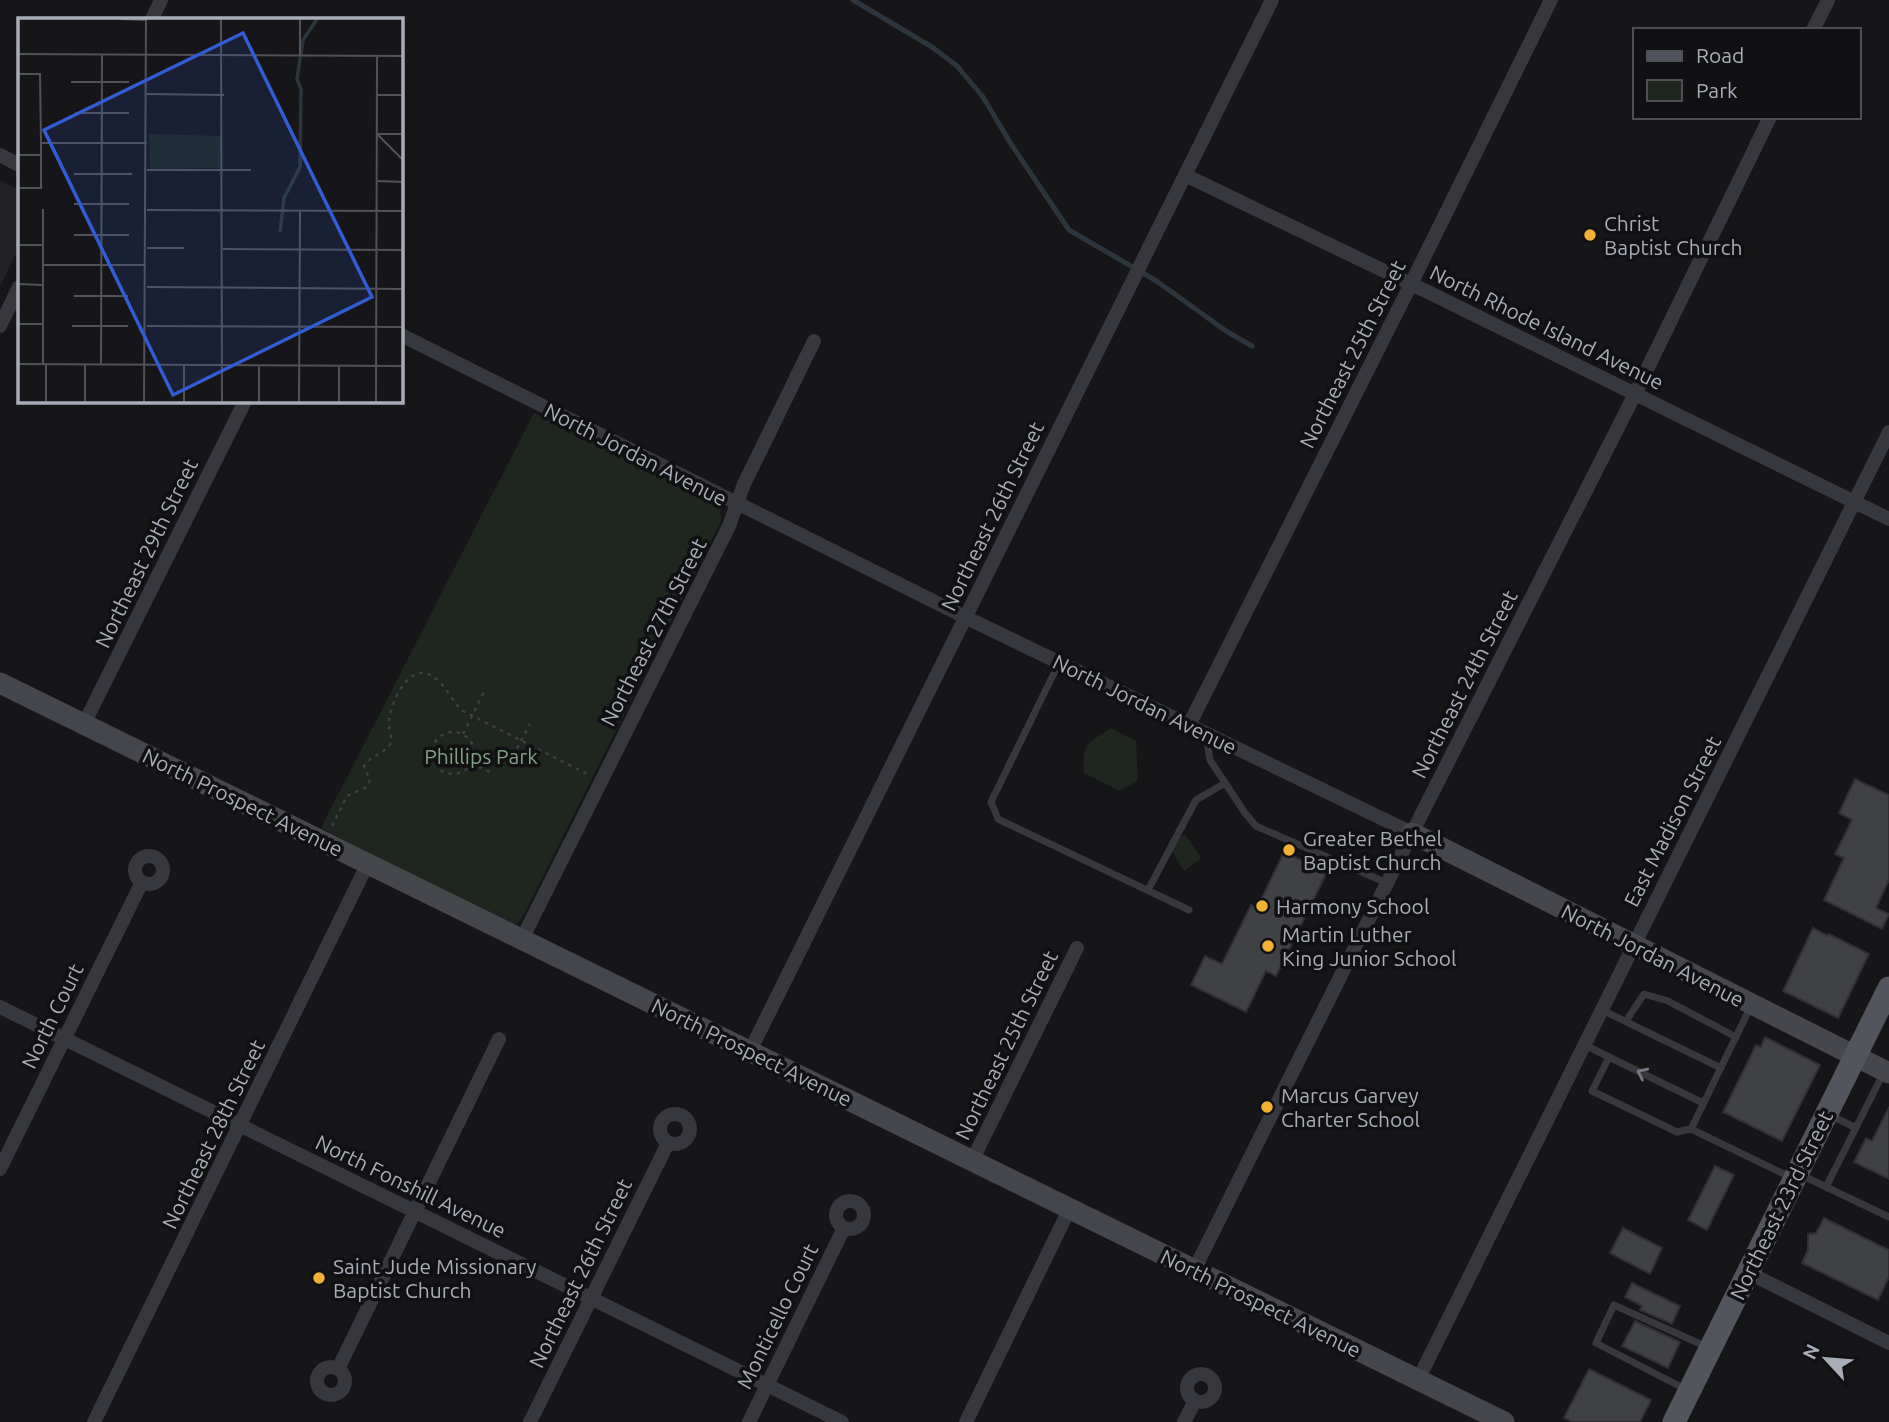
<svg xmlns="http://www.w3.org/2000/svg" width="1889" height="1422" viewBox="0 0 1889 1422" font-family="Ubuntu,sans-serif">
  <style>
    .built { fill: #222225 }
    .green { fill: #1e261f }
    .lines { fill: none; stroke-linecap: round; stroke-linejoin: round }
    .stream { stroke: #2c353c; stroke-width: 5 }
    .building { fill: #404145; stroke: #303034; stroke-width: 2 }
    .path { stroke: #3d3f44; stroke-width: 2.5; stroke-dasharray: 3.5 5; stroke-linecap: butt }
    .lane { stroke: #37383d; stroke-width: 7 }
    .street { stroke: #37383d; stroke-width: 14 }
    .secondary { stroke: #45474d; stroke-width: 21 }
    .primary { stroke: #53555c; stroke-width: 23 }
    .oneway { stroke: #757881 }
    .poi-dot { fill: #f2b134; stroke: #111113; stroke-width: 2.5 }
    .labels { text-anchor: middle; dominant-baseline: central; stroke-width: 7; stroke-linejoin: round; paint-order: stroke }
    .poi-label { font-size: 21px; fill: #a8adb8; stroke: #111113; text-anchor: start }
    .street-label { font-size: 21px; fill: #a8adb8; stroke: #111113 }
    .park-label { font-size: 21px; fill: #7fa381; stroke: #111113 }
    .inset-river { fill: none; stroke: #2c353c; stroke-width: 3.5 }
    .inset-road { fill: none; stroke: #505258; stroke-width: 2 }
    .view { fill: #325cd3; fill-opacity: 0.15; stroke: #325cd3; stroke-width: 3.5 }
    .inset-edge { fill: none; stroke: #a8adb8; stroke-width: 3.5 }
  </style>
  <rect width="100%" height="100%" fill="#161618"/>
  <path class="built" d="M0,180l19,10v57l-19,40z"/>
  <g class="green">
    <path d="M534,413l178,86 8,10 1,12 -199,397 -4,5 -7,1 -190,-96z"/>
    <path d="M1111,728l25,13 2,39 -18,11 -36,-18c-2,-31 3,-29 27,-45z"/>
    <path d="M1185,834l16,24 -17,13 -15,-25z"/>
  </g>
  <g class="lines">
    <path class="stream" d="M853,0l79,47 25,19 26,31 28,47 58,86 86,50 71,51 26,15"/>
  </g>
  <g class="building">
    <path d="M1855,779l34,16v85l-13,28 13,6 -7,15 -58,-29 20,-42 -9,-4 17,-34 -13,-7z"/>
    <path d="M1284,852l43,20 -51,104 -10,-5 -20,41 -55,-27 14,-29 17,8 29,-59 6,3z"/>
    <path d="M1813,928l15,8 1,-2 40,20 -31,64 -55,-27z"/>
    <path d="M1765,1037l55,28 -38,76 -59,-29 33,-67 5,2z"/>
    <path d="M1889,1107v72l-35,-17 12,-24 6,3z"/>
    <path d="M1715,1166l19,9 -27,55 -19,-10z"/>
    <path d="M1824,1218l65,32v27l-11,23 -76,-37 6,-13v-16l8,-1z"/>
    <path d="M1623,1228l39,20 -12,26 -40,-21z"/>
    <path d="M1632,1283l48,23 -8,18 -32,-14 2,-4 -17,-9z"/>
    <path d="M1635,1321l45,21 -12,26 -46,-22z"/>
    <path d="M1589,1369l62,31 -11,22h-67l-9,-4z"/>
  </g>
  <g class="lines">
    <g class="path">
      <circle cx="453" cy="753" r="21"/>
      <path d="M463,734l21,-42"/>
      <path d="M513,756l17,-32"/>
      <path d="M471,763l23,11"/>
      <path d="M332,826l15,-30 20,-9 3,-7 -6,-13c5,-12 25,-15 27,-25 1,-7 -3,-15 -2,-22 2,-19 22,-62 46,-42 12,9 17,24 28,33l124,63"/>
    </g>
    <g class="lane">
      <path d="M1059,663l-68,139 7,17 191,91"/>
      <path d="M1206,735l4,25 35,53 11,13 131,57"/>
      <path d="M1148,890l48,-90 29,-17"/>
      <path d="M1751,1006l-60,123 99,48"/>
      <path d="M1602,1010l119,58"/>
      <path d="M1626,1021l18,-27 24,7 68,36"/>
      <path d="M1585,1045l24,12"/>
      <path d="M1830,1115l26,13"/>
      <path d="M1691,1129l-14,3 -85,-41 17,-34 94,46"/>
      <path d="M1801,1175l88,42"/>
      <path d="M1826,1187l58,-115"/>
      <path d="M1685,1389l-89,-46 18,-38 93,42"/>
    </g>
    <g class="street">
      <path d="M152,19l9,-19"/>
      <path d="M1813,30l15,-30"/>
      <path d="M0,155l19,10"/>
      <path d="M1185,175l247,119 457,225"/>
      <path d="M0,326l19,-39"/>
      <path d="M401,335l564,282 447,216"/>
      <path d="M84,724l161,-323"/>
      <path d="M1189,725l222,-441 140,-284"/>
      <circle cx="149" cy="870" r="14"/>
      <path d="M522,939l207,-413 15,-42 70,-143"/>
      <path d="M0,1007l842,415"/>
      <path d="M750,1051l522,-1051"/>
      <circle cx="675" cy="1129" r="15"/>
      <path d="M972,1161l105,-213"/>
      <path d="M0,1169l142,-287"/>
      <circle cx="850" cy="1215" r="14"/>
      <path d="M1194,1270l218,-437 223,-439 135,-277"/>
      <path d="M1747,1272l142,71"/>
      <circle cx="331" cy="1381" r="14"/>
      <path d="M338,1369l161,-330"/>
      <circle cx="1201" cy="1388" r="14"/>
      <path d="M1418,1380l471,-948"/>
      <path d="M94,1422l274,-559"/>
      <path d="M530,1422l138,-279"/>
      <path d="M749,1422l95,-194"/>
      <path d="M966,1422l103,-212"/>
      <path d="M1184,1422l11,-21"/>
    </g>
    <g class="secondary">
      <path d="M0,683l1504,739"/>
      <path d="M1412,833l477,240"/>
    </g>
    <path class="primary" d="M1674,1422l215,-434"/>
  </g>
  <defs><path id="oneway-chevron" d="M-2-3.5L2.5 0L-2 3.5" fill="none" stroke-width="1.6" stroke-linecap="round" stroke-linejoin="round" transform="scale(1.75)"/></defs>
  <use class="oneway" href="#oneway-chevron" transform="translate(1642 1073) rotate(-154)"/>
  <g class="poi-dot">
    <circle cx="1590" cy="235" r="7"/>
    <circle cx="1289" cy="850" r="7"/>
    <circle cx="1262" cy="906" r="7"/>
    <circle cx="1268" cy="946" r="7"/>
    <circle cx="1267" cy="1107" r="7"/>
    <circle cx="319" cy="1278" r="7"/>
  </g>
  <g class="labels">
    <g class="poi-label">
      <text x="1604" y="223">Christ<tspan x="1604" dy="24">Baptist Church</tspan></text>
      <text x="1303" y="838">Greater Bethel<tspan x="1303" dy="24">Baptist Church</tspan></text>
      <text x="1276" y="906">Harmony School</text>
      <text x="1282" y="934">Martin Luther<tspan x="1282" dy="24">King Junior School</tspan></text>
      <text x="1281" y="1095">Marcus Garvey<tspan x="1281" dy="24">Charter School</tspan></text>
      <text x="333" y="1266">Saint Jude Missionary<tspan x="333" dy="24">Baptist Church</tspan></text>
    </g>
    <g class="street-label">
      <text transform="translate(1547 327) rotate(26)">North Rhode Island Avenue</text>
      <text transform="translate(1352 354) rotate(-63)">Northeast 25th Street</text>
      <text transform="translate(636 454) rotate(27)">North Jordan Avenue</text>
      <text transform="translate(992 516) rotate(-64)">Northeast 26th Street</text>
      <text transform="translate(146 553) rotate(-64)">Northeast 29th Street</text>
      <text transform="translate(653 632) rotate(-63)">Northeast 27th Street</text>
      <text transform="translate(1464 684) rotate(-63)">Northeast 24th Street</text>
      <text transform="translate(1145 704) rotate(26)">North Jordan Avenue</text>
      <text transform="translate(243 802) rotate(26)">North Prospect Avenue</text>
      <text transform="translate(1672 821) rotate(-63)">East Madison Street</text>
      <text transform="translate(1653 955) rotate(27)">North Jordan Avenue</text>
      <text transform="translate(52 1016) rotate(-64)">North Court</text>
      <text transform="translate(1006 1045) rotate(-64)">Northeast 25th Street</text>
      <text transform="translate(752 1052) rotate(26)">North Prospect Avenue</text>
      <text transform="translate(213 1134) rotate(-64)">Northeast 28th Street</text>
      <text transform="translate(411 1186) rotate(26)">North Fonshill Avenue</text>
      <text transform="translate(1781 1205) rotate(-64)">Northeast 23rd Street</text>
      <text transform="translate(580 1273) rotate(-64)">Northeast 26th Street</text>
      <text transform="translate(1261 1303) rotate(26)">North Prospect Avenue</text>
      <text transform="translate(777 1316) rotate(-64)">Monticello Court</text>
    </g>
    <g class="park-label">
      <text x="481" y="756">Phillips Park</text>
    </g>
  </g>
  <g transform="translate(18 18)">
    <rect width="385" height="385" fill="#161618"/>
    <path d="M131,116l73,2 -1,32 -71,1z" fill="#1e261f"/>
    <path class="inset-river" d="M262,214l4,-34 16,-31 1,-78 -4,-10 6,-39 14,-21"/>
    <path class="inset-road" d="M101,1l27,1M203,1l1,383M282,1v37M0,36l385,2M0,56h22l1,69v45h-23M53,64h58M129,76l77,1M359,77h26M57,95h54M359,116l26,26M359,116h26M23,125h106M0,137h23M129,152h104M56,156h58M360,163l25,1M56,186h55M129,192l256,1M56,217h55M0,227h25M129,230h37M205,231l180,1M25,247h103M0,266l25,1M129,269l256,2M56,278h54M0,306h25M54,308h56M129,308l256,1M0,346l385,2M25,346v-155M83,346l1,-309M28,384v-38M67,384v-38M126,384l2,-383M166,384v-36M241,384v-36M281,384l1,-191M321,384v-36M358,384l1,-346"/>
    <path class="view" d="M225,15l129,264 -199,98 -129,-265z"/>
    <rect width="385" height="385" class="inset-edge"/>
  </g>
  <rect x="1633" y="28" width="228" height="91" fill="#111113" stroke="#4d4f55" stroke-width="2"/>
  <rect x="1647" y="51" width="35" height="10" fill="#53555c" stroke="#4d4f55" stroke-width="2"/>
  <text x="1696" y="63" font-size="21" fill="#a8adb8">Road</text>
  <rect x="1647" y="80" width="35" height="21" fill="#1e261f" stroke="#4d4f55" stroke-width="2"/>
  <text x="1696" y="98" font-size="21" fill="#a8adb8">Park</text>
  <g transform="translate(1826 1359) rotate(296)" stroke="#111113" stroke-width="5" paint-order="stroke">
  <path d="M0-5L12 26L0 18L-12 26Z" fill="#a8adb8"/>
  <text y="-10" font-size="19" font-weight="bold" text-anchor="middle" fill="#a8adb8">N</text>
  </g>
</svg>
